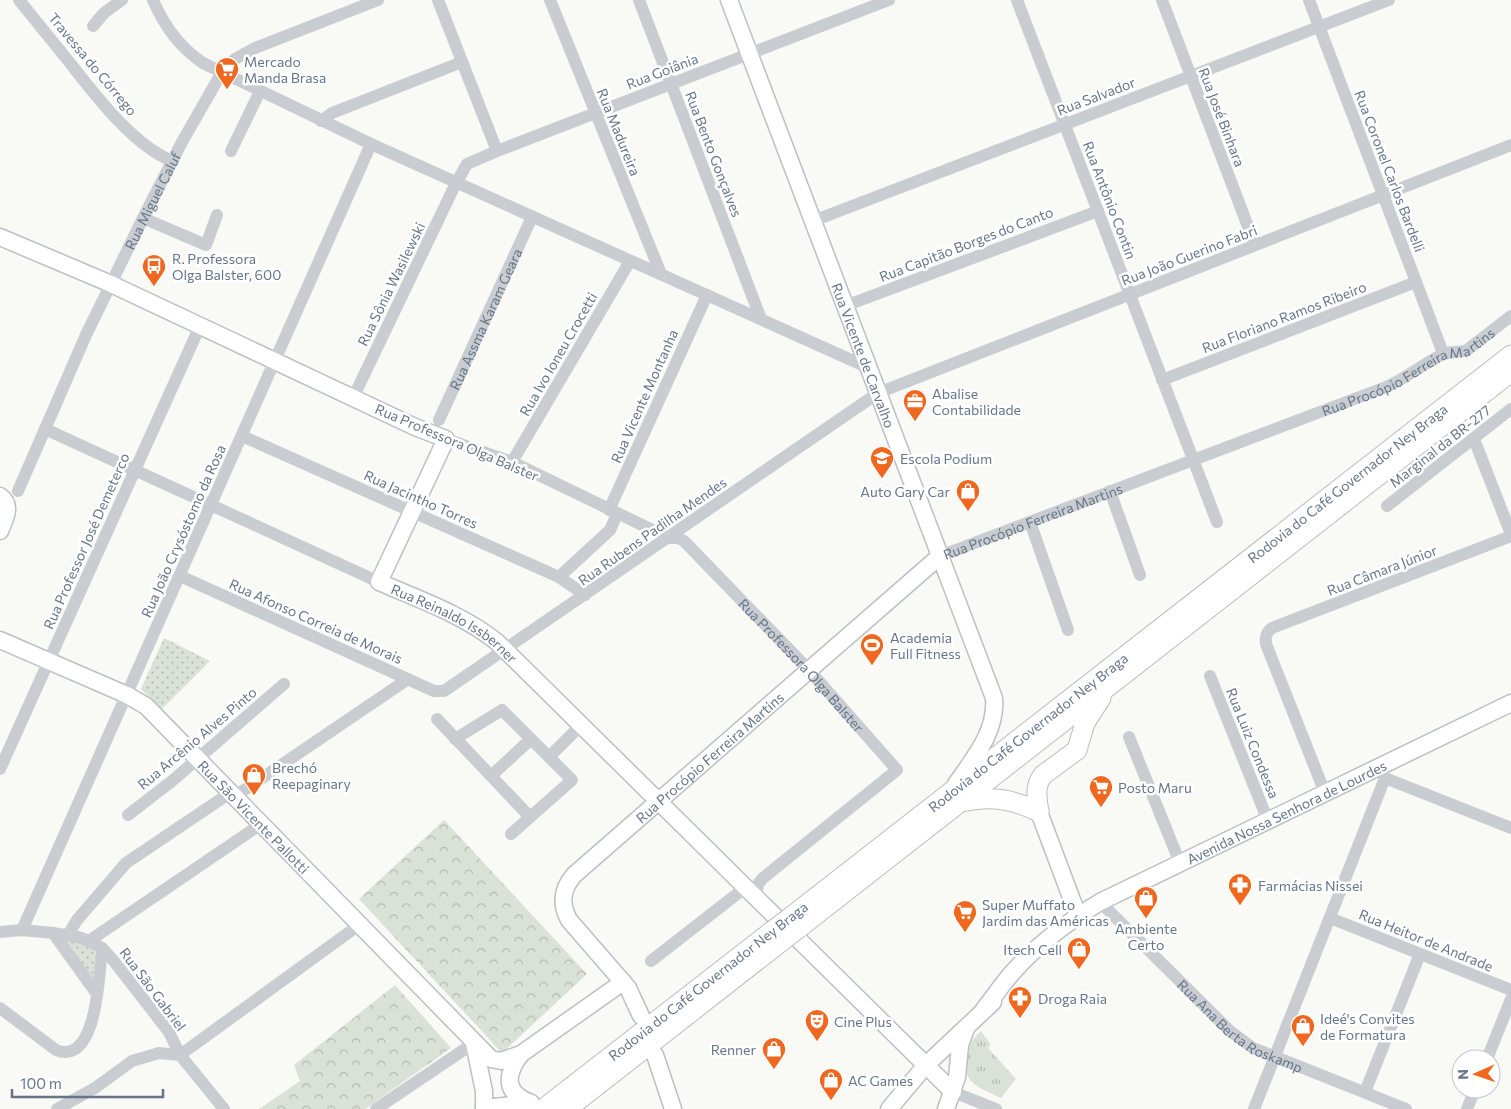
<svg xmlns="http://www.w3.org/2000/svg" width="1511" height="1109" viewBox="0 0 1511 1109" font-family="Commissioner,sans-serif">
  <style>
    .grass { fill: url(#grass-tufts) }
    .forest { fill: url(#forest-crowns) }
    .park { fill: url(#park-dots) }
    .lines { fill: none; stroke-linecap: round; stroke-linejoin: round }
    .major-casing { stroke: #bcbfc4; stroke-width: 19 }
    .highway-casing { stroke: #bbbec2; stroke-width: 21 }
    .minor { stroke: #c9ccd0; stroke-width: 12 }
    .major { stroke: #fff; stroke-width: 16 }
    .highway { stroke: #fff; stroke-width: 19 }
    .highway-bridge-casing { stroke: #bbbec2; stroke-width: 21; stroke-linecap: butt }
    .highway-bridge { stroke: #fff; stroke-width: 19 }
    .labels { text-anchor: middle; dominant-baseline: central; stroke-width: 5; stroke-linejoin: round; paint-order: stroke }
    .poi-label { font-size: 14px; fill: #66758a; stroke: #fff; text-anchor: start }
    .street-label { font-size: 14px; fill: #66758a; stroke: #fff }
  </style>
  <defs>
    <pattern id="grass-tufts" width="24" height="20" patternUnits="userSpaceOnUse" patternTransform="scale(1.25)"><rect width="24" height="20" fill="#dae1d7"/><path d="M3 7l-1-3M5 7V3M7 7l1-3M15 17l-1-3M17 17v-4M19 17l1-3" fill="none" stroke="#b5bbb4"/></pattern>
    <pattern id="forest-crowns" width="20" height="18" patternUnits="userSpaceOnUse" patternTransform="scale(1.25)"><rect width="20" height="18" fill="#dae1d7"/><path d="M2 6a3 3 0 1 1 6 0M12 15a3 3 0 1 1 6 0" fill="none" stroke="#b5bbb4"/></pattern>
    <pattern id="park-dots" width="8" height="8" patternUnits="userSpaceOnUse" patternTransform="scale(1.25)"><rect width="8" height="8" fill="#dae1d7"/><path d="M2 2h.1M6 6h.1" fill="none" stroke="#b5bbb4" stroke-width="1.8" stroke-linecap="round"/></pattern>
  </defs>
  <rect width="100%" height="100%" fill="#f9f9f6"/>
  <path class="grass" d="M981,1031l10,14 -3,3 28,31 -15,19c-10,-5 -31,-12 -34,-24 -1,-5 0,-11 1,-16 1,-13 3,-18 13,-27z"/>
  <g class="forest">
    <path d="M444,820l143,154 -85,79 -143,-154z"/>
    <path d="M395,985l56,63 -86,61h-106l41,-28 -6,-16z"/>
  </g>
  <g class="park">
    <path d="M164,638l46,23 -48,48 -21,-20z"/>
    <path d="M66,940l28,8 1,7 -2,25 -27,-36z"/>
  </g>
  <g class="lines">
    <g class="major-casing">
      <g id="major">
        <path id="s6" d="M729,0l265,698c3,33 -20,60 -38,86"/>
        <path id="s7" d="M0,237l111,47 304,143 31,12 -67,143c39,17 85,33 118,60l456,450"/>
        <path d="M0,496c13,9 5,23 0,35"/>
        <path id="s8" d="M0,640l127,55 19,11 345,353 10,2 20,-7 102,-72"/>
        <path d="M1039,812l39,104"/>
        <path id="s9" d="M984,1009c10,-12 18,-25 29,-37 24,-27 56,-51 87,-70l411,-199"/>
        <path id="s10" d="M641,1016l-13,-28 -59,-68c-9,-17 -7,-31 5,-45l366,-319"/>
        <path d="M474,1043l10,48v18"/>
        <path d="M521,1054c-16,21 -17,39 10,49"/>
        <path d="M655,1055l18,54"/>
        <path d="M484,1108l47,-5"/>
        <path d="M889,1109l37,-44 67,-63"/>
        <path d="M946,1109l11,-32 3,-32 6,-16"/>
      </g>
    </g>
    <g class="highway-casing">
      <g id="highway">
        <path d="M961,802c31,-6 49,-4 78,10"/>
        <path d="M1039,812c-2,-13 -5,-26 4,-37l34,-25 8,-27 16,-25"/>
        <path id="s11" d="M788,919l723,-564"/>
        <path d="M799,928l712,-556"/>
        <path d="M543,1109l229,-178"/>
        <path d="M567,1109l215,-168"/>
      </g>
    </g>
    <g class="minor">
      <path d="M19,0c17,21 34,42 51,63 26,33 62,81 102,98"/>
      <path d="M153,0c11,26 26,47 50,63l168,81 498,224"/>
      <path d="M438,0l59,151"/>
      <path d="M550,0l111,274"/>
      <path d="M639,0l122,319"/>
      <path d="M1017,0l200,522"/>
      <path d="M1162,0l93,245"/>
      <path d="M1309,0l134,353"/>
      <path d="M93,26l11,-13 18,-13"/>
      <path d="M321,121l11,-8 130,-51"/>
      <path d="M231,151l29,-60"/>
      <path d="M143,218l63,27 11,-30"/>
      <path d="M813,221l576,-221"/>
      <path d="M845,306l253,-95"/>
      <path d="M1162,380l254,-98"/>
      <path d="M353,398l103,-215 11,-19 30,-13 392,-151"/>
      <path id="s1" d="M439,420l93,-203"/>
      <path d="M45,429l334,153"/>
      <path d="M242,436l317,141 26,18"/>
      <path id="s2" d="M446,439l66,23 157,76h9l6,3 125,129 88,100 -134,108 -5,6 -2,14"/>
      <path d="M1474,439l37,95"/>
      <path d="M512,462l118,-201"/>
      <path id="s3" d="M18,491l68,-156 57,-117 39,-76 40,-70 13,-13 20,-11 123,-48"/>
      <path d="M1110,491l30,84"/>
      <path d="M1387,506l124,-97"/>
      <path d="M609,510l98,-215"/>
      <path d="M1030,522l38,108"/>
      <path id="s4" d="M940,556l446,-169c20,-9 36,-22 55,-32 7,-4 18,-2 26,-5l44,-34"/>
      <path d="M180,576l254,115h10l434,-298 633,-248"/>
      <path d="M559,577l51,-47 7,-16"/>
      <path d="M1210,676l58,145"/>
      <path d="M437,719l93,98"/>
      <path d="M1129,737l51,126"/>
      <path d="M455,739l47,-29 70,70 -61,54"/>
      <path d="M549,757l32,-32"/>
      <path d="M0,769l200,-443"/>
      <path d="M491,776l40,-37"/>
      <path d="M1385,778l126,50"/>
      <path d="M1325,793l-59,-149c-1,-7 0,-12 6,-16l239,-92"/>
      <path d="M234,797l174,-118"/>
      <path d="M128,815l44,-34 112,-97"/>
      <path id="s5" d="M1100,902l130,129 23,17 153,61"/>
      <path d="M1330,918l181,72"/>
      <path d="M22,930l349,-786"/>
      <path d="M0,932l22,-2 31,3 25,4 11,4 13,7 11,12 56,72 11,23 44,54"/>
      <path d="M53,933l44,61"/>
      <path d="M68,935l9,-15 49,-57 104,-70"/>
      <path d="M89,941l172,-117"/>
      <path d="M651,961l95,-74"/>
      <path d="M0,1008l56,42c42,17 43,-79 46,-102"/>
      <path d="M1487,1059l24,-60"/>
      <path d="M953,1092l43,17"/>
      <path d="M1365,1092l55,-138"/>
      <path d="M57,1109l38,-21 37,-27 27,-8 21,2 179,-130"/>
      <path d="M376,1109l98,-66"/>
      <path d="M1254,1109l131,-331"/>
      <path d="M1467,1109l8,-20"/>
    </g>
    <use href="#major" class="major"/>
    <use href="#highway" class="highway"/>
    <g class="highway-bridge-casing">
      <g id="highway-bridge">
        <path d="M772,931l16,-12"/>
        <path d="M782,941l17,-13"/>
      </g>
    </g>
    <use href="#highway-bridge" class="highway-bridge"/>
  </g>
  <defs>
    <g id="supermarket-pin" transform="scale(1.25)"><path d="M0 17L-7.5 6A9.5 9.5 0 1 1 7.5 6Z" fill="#f0681f" stroke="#fff"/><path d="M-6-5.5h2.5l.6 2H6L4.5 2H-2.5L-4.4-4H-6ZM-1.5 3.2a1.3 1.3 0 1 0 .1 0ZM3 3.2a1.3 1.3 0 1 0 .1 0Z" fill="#fff"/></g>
    <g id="bus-pin" transform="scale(1.25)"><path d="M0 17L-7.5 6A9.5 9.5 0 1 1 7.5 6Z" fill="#f0681f" stroke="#fff"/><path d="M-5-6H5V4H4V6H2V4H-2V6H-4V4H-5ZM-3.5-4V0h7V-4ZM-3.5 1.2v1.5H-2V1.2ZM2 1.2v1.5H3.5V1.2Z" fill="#fff"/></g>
    <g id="office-pin" transform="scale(1.25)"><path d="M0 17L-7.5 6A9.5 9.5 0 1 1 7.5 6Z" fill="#f0681f" stroke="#fff"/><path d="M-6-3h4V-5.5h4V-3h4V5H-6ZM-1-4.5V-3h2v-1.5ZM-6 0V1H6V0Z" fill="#fff"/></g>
    <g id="school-pin" transform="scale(1.25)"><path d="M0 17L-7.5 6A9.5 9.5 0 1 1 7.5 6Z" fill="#f0681f" stroke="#fff"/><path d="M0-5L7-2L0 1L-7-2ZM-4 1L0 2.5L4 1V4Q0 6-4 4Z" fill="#fff"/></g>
    <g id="shop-pin" transform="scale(1.25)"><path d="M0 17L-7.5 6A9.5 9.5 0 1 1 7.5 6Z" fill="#f0681f" stroke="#fff"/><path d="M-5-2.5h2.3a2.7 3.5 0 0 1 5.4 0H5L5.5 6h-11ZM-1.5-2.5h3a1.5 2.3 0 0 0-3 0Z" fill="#fff"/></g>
    <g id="stadium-pin" transform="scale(1.25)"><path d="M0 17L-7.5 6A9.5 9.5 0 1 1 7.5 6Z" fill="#f0681f" stroke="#fff"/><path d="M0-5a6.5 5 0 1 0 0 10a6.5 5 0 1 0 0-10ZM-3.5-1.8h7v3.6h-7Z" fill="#fff"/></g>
    <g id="pharmacy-pin" transform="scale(1.25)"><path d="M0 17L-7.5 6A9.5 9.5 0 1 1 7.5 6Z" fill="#f0681f" stroke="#fff"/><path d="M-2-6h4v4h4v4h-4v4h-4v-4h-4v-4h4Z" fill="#fff"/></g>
    <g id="theatre-pin" transform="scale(1.25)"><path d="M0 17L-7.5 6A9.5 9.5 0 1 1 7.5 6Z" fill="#f0681f" stroke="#fff"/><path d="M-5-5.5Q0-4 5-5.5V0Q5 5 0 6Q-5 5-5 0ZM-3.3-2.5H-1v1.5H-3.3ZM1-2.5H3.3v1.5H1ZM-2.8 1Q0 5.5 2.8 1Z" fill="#fff"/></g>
  </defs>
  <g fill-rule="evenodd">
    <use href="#supermarket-pin" x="227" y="69"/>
    <use href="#bus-pin" x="154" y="266"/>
    <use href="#office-pin" x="915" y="401"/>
    <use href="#school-pin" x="882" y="458"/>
    <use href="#shop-pin" x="968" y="491"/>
    <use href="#stadium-pin" x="872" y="645"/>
    <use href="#shop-pin" x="254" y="775"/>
    <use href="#supermarket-pin" x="1101" y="787"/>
    <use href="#pharmacy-pin" x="1240" y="885"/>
    <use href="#shop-pin" x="1146" y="898"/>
    <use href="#supermarket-pin" x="965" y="912"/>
    <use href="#shop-pin" x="1079" y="949"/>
    <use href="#pharmacy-pin" x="1020" y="998"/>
    <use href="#theatre-pin" x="817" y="1021"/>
    <use href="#shop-pin" x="1303" y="1026"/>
    <use href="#shop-pin" x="774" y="1049"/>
    <use href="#shop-pin" x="831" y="1080"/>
  </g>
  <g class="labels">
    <g class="poi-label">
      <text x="244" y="61">Mercado<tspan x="244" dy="16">Manda Brasa</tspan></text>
      <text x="172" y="258">R. Professora<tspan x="172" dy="16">Olga Balster, 600</tspan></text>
      <text x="932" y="393">Abalise<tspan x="932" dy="16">Contabilidade</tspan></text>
      <text x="900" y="458">Escola Podium</text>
      <text x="950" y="491" text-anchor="end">Auto Gary Car</text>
      <text x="890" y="637">Academia<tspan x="890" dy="16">Full Fitness</tspan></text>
      <text x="272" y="767">Brechó<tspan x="272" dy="16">Reepaginary</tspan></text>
      <text x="1118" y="787">Posto Maru</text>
      <text x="1258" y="885">Farmácias Nissei</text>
      <text x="982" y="904">Super Muffato<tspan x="982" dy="16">Jardim das Américas</tspan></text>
      <text x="1146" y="928" text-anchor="middle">Ambiente<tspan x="1146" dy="16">Certo</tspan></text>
      <text x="1062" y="949" text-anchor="end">Itech Cell</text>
      <text x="1038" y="998">Droga Raia</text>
      <text x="1320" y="1018">Ideé's Convites<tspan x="1320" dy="16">de Formatura</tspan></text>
      <text x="834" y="1021">Cine Plus</text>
      <text x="756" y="1049" text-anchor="end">Renner</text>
      <text x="848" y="1080">AC Games</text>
    </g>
    <g class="street-label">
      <text transform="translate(93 64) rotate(50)">Travessa do Córrego</text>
      <text transform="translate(662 71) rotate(-21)">Rua Goiânia</text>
      <text transform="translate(1096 96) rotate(-21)">Rua Salvador</text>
      <text transform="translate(1222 117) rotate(69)">Rua José Binhara</text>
      <text transform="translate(619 132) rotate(68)">Rua Madureira</text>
      <text transform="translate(714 154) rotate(69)">Rua Bento Gonçalves</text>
      <text transform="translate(1390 171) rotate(69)">Rua Coronel Carlos Bardelli</text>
      <text stroke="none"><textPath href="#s3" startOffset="320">Rua Miguel Caluf</textPath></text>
      <text transform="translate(1110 200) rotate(69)">Rua Antônio Contin</text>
      <text transform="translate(966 244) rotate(-21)">Rua Capitão Borges do Canto</text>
      <text transform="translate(1189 255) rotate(-21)">Rua João Guerino Fabri</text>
      <text transform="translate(391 284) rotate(-64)">Rua Sônia Wasilewski</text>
      <text transform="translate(1284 317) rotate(-21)">Rua Floriano Ramos Ribeiro</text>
      <text stroke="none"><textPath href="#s1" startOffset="111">Rua Assma Karam Geara</textPath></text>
      <text transform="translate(558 354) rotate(-60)">Rua Ivo Ioneu Crocetti</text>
      <text stroke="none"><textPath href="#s6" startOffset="380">Rua Vicente de Carvalho</textPath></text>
      <text stroke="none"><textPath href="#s4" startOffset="504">Rua Procópio Ferreira Martins</textPath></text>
      <text transform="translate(644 396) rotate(-66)">Rua Vicente Montanha</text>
      <text transform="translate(457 442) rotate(23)">Rua Professora Olga Balster</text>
      <text transform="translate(1440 446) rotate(-38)">Marginal da BR-277</text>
      <text stroke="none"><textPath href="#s11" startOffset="709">Rodovia do Café Governador Ney Braga</textPath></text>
      <text transform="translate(421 499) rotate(24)">Rua Jacintho Torres</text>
      <text stroke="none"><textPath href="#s4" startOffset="99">Rua Procópio Ferreira Martins</textPath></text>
      <text transform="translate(183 531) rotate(-66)">Rua João Crysóstomo da Rosa</text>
      <text transform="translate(652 531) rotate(-35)">Rua Rubens Padilha Mendes</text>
      <text transform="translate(86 541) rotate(-66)">Rua Professor José Demeterco</text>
      <text transform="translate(1382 570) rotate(-21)">Rua Câmara Júnior</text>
      <text transform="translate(316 621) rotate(24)">Rua Afonso Correia de Morais</text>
      <text stroke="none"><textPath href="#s7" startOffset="734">Rua Reinaldo Issberner</textPath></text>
      <text stroke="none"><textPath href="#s2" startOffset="431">Rua Professora Olga Balster</textPath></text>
      <text stroke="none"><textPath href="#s11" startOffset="304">Rodovia do Café Governador Ney Braga</textPath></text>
      <text transform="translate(197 738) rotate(-40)">Rua Arcênio Alves Pinto</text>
      <text transform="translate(1253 743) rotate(68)">Rua Luiz Condessa</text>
      <text stroke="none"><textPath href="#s10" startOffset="349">Rua Procópio Ferreira Martins</textPath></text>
      <text stroke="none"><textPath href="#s9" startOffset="366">Avenida Nossa Senhora de Lourdes</textPath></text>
      <text stroke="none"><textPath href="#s8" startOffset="315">Rua São Vicente Pallotti</textPath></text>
      <text transform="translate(1426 940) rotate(22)">Rua Heitor de Andrade</text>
      <text transform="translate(708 981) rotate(-38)">Rodovia do Café Governador Ney Braga</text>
      <text transform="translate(153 989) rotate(53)">Rua São Gabriel</text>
      <text stroke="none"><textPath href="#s5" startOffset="189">Rua Ana Berta Roskamp</textPath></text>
    </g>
  </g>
  <g transform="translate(1476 1074) rotate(268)"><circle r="24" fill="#ffffff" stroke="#c2c8d0"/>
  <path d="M0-4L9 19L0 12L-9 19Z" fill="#f0681f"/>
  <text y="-8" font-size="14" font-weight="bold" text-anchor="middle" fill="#66758a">N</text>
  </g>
  <path d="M12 1089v8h151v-8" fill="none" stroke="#66758a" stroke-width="2.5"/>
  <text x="20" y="1089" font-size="15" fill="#66758a" stroke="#ffffff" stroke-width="4" paint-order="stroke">100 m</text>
</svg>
